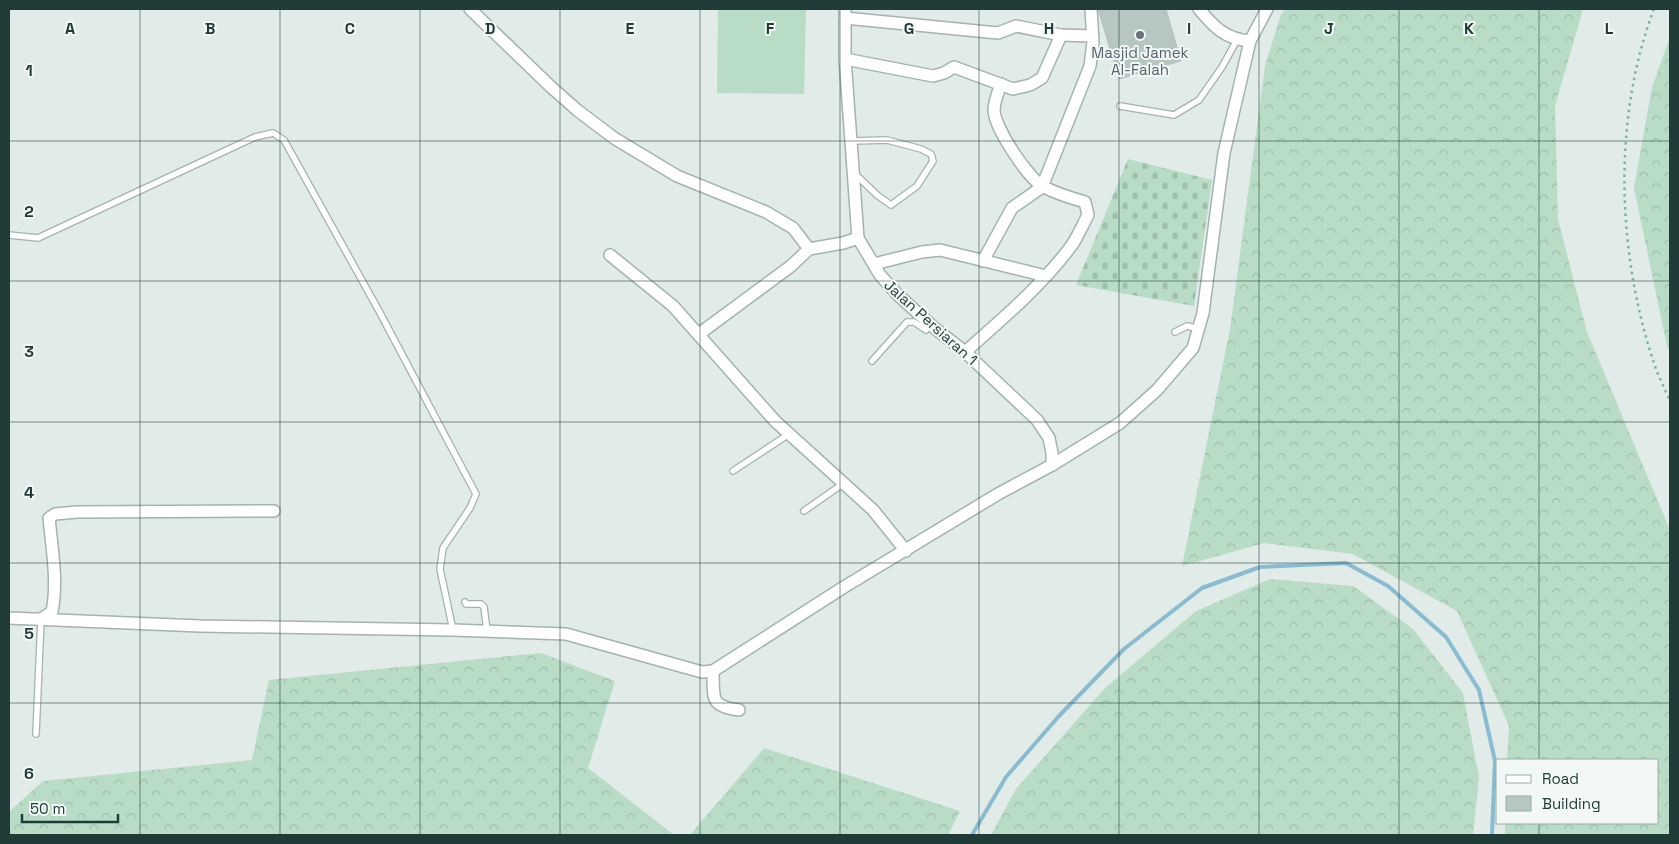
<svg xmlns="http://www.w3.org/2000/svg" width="1679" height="844" viewBox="0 0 1679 844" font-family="'Space Grotesk',sans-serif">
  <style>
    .forest { fill: url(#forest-crowns) }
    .cemetery { fill: url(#cemetery-stones) }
    .garden { fill: #b9dcc7 }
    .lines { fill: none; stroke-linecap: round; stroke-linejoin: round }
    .stream { stroke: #89bcd0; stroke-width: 4 }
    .building { fill: #b6c6c1; stroke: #b3c5c0 }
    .lane-casing { stroke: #a4b3b0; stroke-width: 8 }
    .street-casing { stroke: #a4b3b0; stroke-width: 14 }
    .path { stroke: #81afa6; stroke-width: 2.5; stroke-dasharray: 2.5 4; stroke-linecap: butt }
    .lane { stroke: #fff; stroke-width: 5.5 }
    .street { stroke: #fff; stroke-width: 11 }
    .grid { fill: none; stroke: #213b38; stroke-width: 1; stroke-opacity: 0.55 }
    .worship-dot { fill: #6b7280; stroke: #f1f8f5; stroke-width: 2 }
    .labels { text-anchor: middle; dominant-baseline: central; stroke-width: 4; stroke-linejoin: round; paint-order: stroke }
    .worship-label { font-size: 15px; fill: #5b616d; stroke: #f1f8f5 }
    .street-label { font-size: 15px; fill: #213b38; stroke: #f1f8f5 }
    .grid-label { font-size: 16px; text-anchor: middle; font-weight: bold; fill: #213b38; stroke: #f1f8f5; stroke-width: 4; stroke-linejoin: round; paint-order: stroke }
  </style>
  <defs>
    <pattern id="forest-crowns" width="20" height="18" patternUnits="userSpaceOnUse" patternTransform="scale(1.25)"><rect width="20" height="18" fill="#b9dcc7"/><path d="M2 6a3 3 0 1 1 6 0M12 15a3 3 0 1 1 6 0" fill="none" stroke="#9fbeac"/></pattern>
    <pattern id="cemetery-stones" width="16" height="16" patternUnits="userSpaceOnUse" patternTransform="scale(1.25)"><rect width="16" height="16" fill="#b9dcc7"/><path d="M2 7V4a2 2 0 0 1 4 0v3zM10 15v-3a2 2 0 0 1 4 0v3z" fill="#9fbeac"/></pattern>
  </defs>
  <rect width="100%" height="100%" fill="#e1ebe8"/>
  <g class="forest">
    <path d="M1286,9h297l-28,97 3,113 29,113 83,198v305h-165v-12h153v-63h-151l2,-34 -52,-115 -104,-57 -89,-11 -82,23 48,-237 35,-263 16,-52z"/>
    <path d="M1670,37v316l-3,-7 -33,-158 18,-101z"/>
    <path d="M1270,579l83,7 60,43 50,64 16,85 -6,57h-482l25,-46 89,-101 91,-77z"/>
    <path d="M541,653l74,28 -27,87 86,67h-665v-23l34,-31 209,-21 17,-80z"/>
    <path d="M764,748l196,63 -12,24h-258z"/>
  </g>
  <path class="cemetery" d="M1128,159l84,21 -18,126 -118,-21z"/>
  <path class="garden" d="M718,9h88l-2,85 -87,-1z"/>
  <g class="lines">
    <path class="stream" d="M972,835l34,-58 53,-61 65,-67 78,-61 58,-21 86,-4 42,23 58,51 33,53 16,71 -3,74"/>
  </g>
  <path class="building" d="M1098,9h68l15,52 -62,18z"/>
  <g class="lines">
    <g class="lane-casing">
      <g id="lane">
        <path d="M1120,106l54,9 25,-15 23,-33 15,-27"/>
        <path d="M851,141l36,-1 34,9 10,5 2,7 -16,25 -26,19 -14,-10 -23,-22"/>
        <path d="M9,235l29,3 217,-101 18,-4 11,7 95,171 97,183 -6,14 -27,40 -3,21 13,61"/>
        <path d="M1175,332l12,-6 13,3"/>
        <path d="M872,361l35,-39h7l12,8"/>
        <path d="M733,471l56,-37"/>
        <path d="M804,511l40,-28"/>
        <path d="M465,602l1,2h15l3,3 3,24"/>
        <path d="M36,734l5,-115"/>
      </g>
    </g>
    <g class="street-casing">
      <g id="street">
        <path d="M470,9l81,78 26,23 37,28 63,38 89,36 27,16 16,21"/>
        <path d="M845,9v50l13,179 22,37 18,20 34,31 33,26 72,68 12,18 3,15v12"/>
        <path d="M1199,9c15,18 26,30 51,32"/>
        <path d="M845,18l153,15 18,-7 45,9 32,1"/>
        <path d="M845,59l88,17 11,-3 10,-6 59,22 17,-4 12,-7 19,-43"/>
        <path d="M610,255l63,51 102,115 98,89 33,41"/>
        <path d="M983,261l29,-53 30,-21 48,-121 3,-24 -2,-33"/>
        <path d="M874,264l48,-12 18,-2 106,26"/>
        <path d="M699,334l92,-68 18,-17 34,-6 15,-5"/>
        <path d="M965,352c36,-32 74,-64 104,-103 8,-10 13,-23 19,-34l-3,-13c-14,-4 -28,-8 -41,-15 -15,-7 -50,-60 -50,-77 0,-8 4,-18 7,-26"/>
        <path d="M9,618l191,8 253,4 113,4 136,38 11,-1 131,-84 154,-93 54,-29 68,-42 37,-33 36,-42 10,-35 21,-160 26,-112 17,-32"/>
        <path d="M41,619l11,-7c6,-30 0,-63 -3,-94l6,-4 22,-2 197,-1"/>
        <path d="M713,671c1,27 -4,35 26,39"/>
      </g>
    </g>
    <path class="path" d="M1654,9c-42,110 -37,246 1,357 4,12 10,23 15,35"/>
    <use href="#lane" class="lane"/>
    <use href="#street" class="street"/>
  </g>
  <path class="grid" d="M140,9v826M280,9v826M420,9v826M560,9v826M700,9v826M840,9v826M979,9v826M1119,9v826M1259,9v826M1399,9v826M1539,9v751M9,141h1661M9,281h1661M9,422h1661M9,563h1661M9,703h1661M1539,823v12"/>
  <circle class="worship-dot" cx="1140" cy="35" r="5"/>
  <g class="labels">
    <g class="worship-label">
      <text x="1140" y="52">Masjid Jamek<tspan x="1140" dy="17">Al-Falah</tspan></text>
    </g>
    <g class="street-label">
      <text transform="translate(931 322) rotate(42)">Jalan Persiaran 1</text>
    </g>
  </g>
  <g class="grid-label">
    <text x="70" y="34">A</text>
    <text x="210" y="34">B</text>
    <text x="350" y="34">C</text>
    <text x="490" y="34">D</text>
    <text x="630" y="34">E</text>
    <text x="770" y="34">F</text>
    <text x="909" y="34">G</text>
    <text x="1049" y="34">H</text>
    <text x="1189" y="34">I</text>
    <text x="1329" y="34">J</text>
    <text x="1469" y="34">K</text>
    <text x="1609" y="34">L</text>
    <text x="29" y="76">1</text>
    <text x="29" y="217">2</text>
    <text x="29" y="357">3</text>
    <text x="29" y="498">4</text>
    <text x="29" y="639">5</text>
    <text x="29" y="779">6</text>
  </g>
  <rect width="1679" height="844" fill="none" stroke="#213b38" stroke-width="20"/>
  <rect x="1496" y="759" width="162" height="65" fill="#f1f8f5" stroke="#9eaca9"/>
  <rect x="1506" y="775" width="25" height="8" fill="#ffffff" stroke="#9eaca9"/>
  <text x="1542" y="784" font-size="15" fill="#213b38">Road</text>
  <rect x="1506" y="796" width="25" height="15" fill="#b6c6c1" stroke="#9eaca9"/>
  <text x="1542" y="809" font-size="15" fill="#213b38">Building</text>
  <path d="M22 814v8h96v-8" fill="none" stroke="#213b38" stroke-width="2.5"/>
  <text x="30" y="814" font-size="15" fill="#213b38" stroke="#f1f8f5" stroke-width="4" paint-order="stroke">50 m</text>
</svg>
